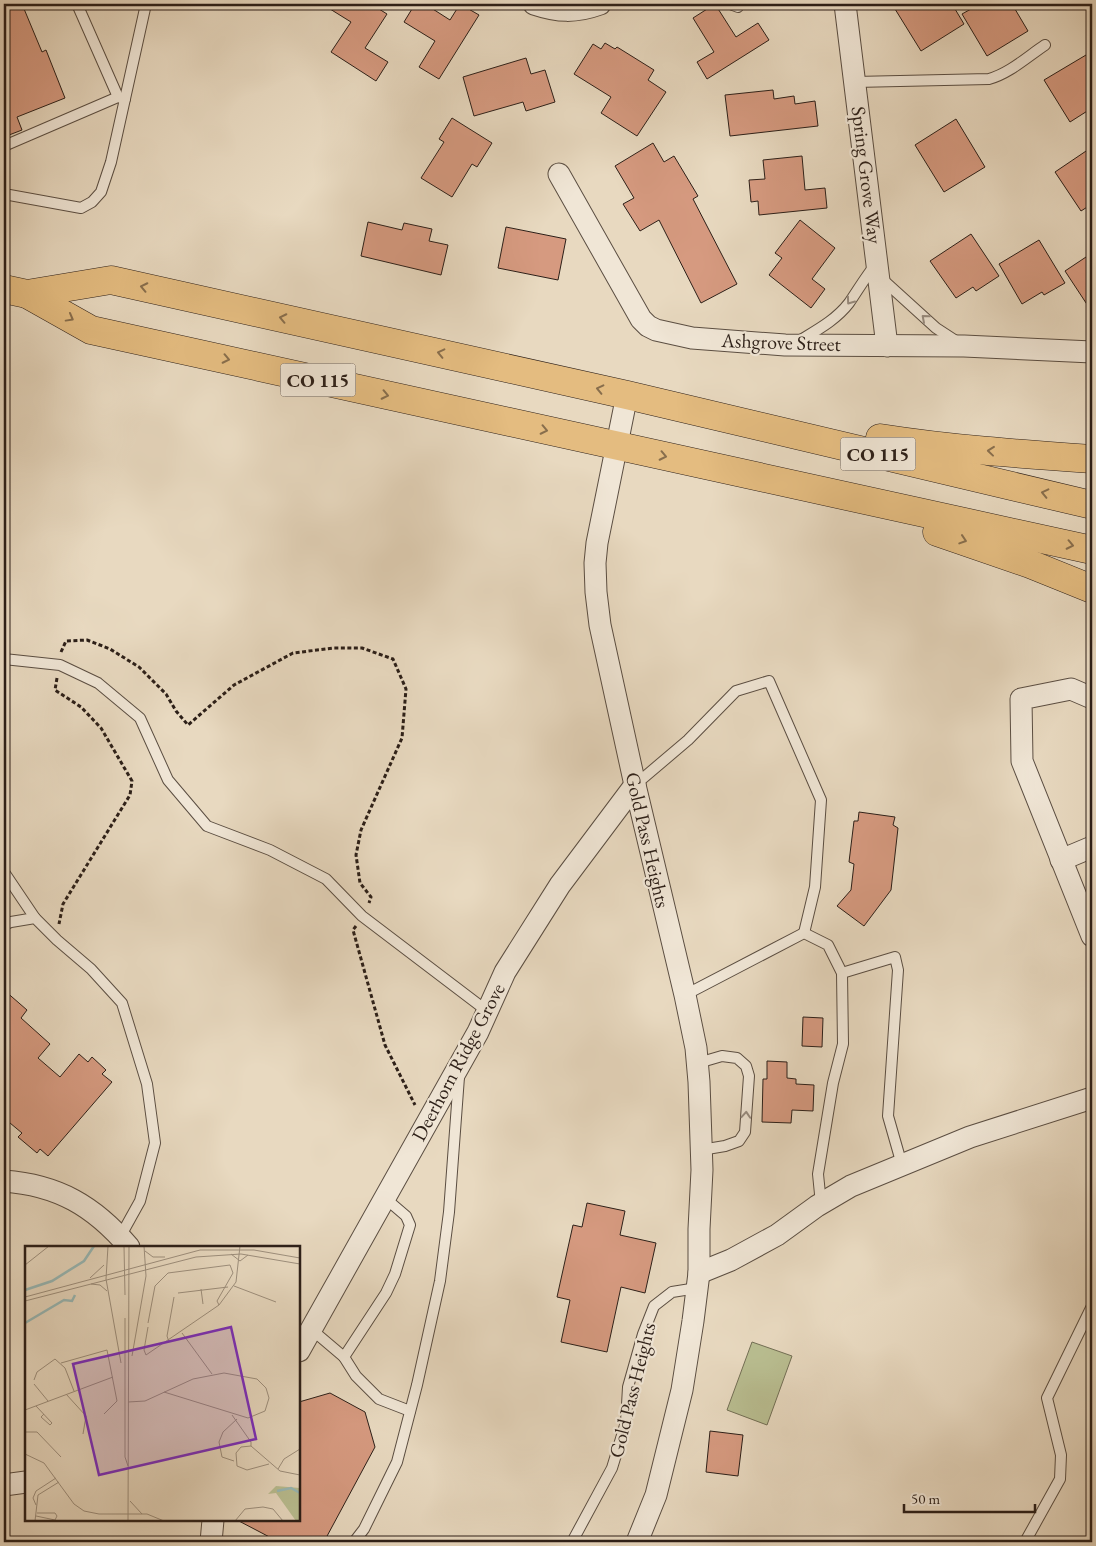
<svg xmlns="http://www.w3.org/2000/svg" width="1096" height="1546" viewBox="0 0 1096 1546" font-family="'EB Garamond',serif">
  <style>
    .green { fill: #b9be91; stroke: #726e54 }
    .building { fill: #d69a80; stroke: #2c1f18 }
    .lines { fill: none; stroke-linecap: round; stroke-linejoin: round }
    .service-casing { stroke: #5b4e42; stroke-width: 12 }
    .minor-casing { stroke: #5b4e42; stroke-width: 23 }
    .trunk-casing { stroke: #2c1f18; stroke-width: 29 }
    .path { stroke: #2c1f18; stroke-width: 3; stroke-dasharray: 4 2.5; stroke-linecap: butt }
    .service { stroke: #f0e6d6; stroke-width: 10 }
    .minor { stroke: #f0e6d6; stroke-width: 21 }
    .trunk { stroke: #e4bc80; stroke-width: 28 }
    .oneway { stroke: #886e4c }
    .oneway2 { stroke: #988c80 }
    .labels { text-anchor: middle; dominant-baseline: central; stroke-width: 4.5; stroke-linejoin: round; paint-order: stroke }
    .shield { fill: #f0e6d6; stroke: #675b51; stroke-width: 1 }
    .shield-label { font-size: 19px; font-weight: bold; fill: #2c1f18 }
    .street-label { font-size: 20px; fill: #2c1f18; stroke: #f0e6d6 }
    .inset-river { fill: none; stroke: #98b9b7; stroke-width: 2.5 }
    .inset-road { fill: none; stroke: #9d8f7d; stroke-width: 1 }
    .view { fill: #7b2cbf; fill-opacity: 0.15; stroke: #7b2cbf; stroke-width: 2.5 }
    .inset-edge { fill: none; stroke: #2c1f18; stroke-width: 2.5 }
  </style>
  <rect width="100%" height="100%" fill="#e8d9c0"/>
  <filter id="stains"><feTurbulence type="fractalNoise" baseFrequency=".004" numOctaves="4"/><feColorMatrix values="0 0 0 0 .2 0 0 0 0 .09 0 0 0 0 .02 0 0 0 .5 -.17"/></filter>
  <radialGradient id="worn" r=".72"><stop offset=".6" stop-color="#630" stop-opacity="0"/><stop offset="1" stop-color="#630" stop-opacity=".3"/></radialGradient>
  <path class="green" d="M752,1342l40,14 -25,69 -40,-15z"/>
  <g class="building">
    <path d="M4,4h18l20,48 4,-2 19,48 -48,19 5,13 -13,5 -5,-12z"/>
    <path d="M322,4h49l16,10 -22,34 23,14 -12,19 -45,-29 20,-30z"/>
    <path d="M415,4h10l25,16 10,-16 19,11 -40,64 -20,-12 16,-26 -31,-19z"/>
    <path d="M715,4l21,33 22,-14 11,17 -62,39 -10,-17 17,-10 -21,-34z"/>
    <path d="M903,4h49l12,20 -43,27 -26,-42z"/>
    <path d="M980,4h32l16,27 -41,25 -25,-42z"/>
    <path d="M605,43l10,6 2,-2 37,23 -6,10 18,12 -29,44 -36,-23 10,-16 -37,-23 19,-30 8,5z"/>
    <path d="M1086,55l6,10v43l-22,14 -26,-42z"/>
    <path d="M526,58l5,16 14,-4 10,32 -29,9 -3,-9 -49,14 -11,-39z"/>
    <path d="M773,90l1,9 20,-3 1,8 20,-3 3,25 -88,10 -5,-41z"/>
    <path d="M452,118l40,25 -15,24 -5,-3 -20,33 -31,-19 23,-36 -5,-3z"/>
    <path d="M956,119l29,48 -41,25 -29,-47z"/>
    <path d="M653,143l11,19 10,-6 24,40 -5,3 44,85 -36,19 -42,-83 -19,11 -17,-27 11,-6 -19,-32z"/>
    <path d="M1092,147v57l-11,7 -26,-39z"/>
    <path d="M802,156l3,34 20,-2 2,20 -68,7 -1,-14 -7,1 -2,-22 16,-1 -2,-19z"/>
    <path d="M800,220l35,28 -23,31 13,10 -14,19 -42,-33 13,-17 -7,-5z"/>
    <path d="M368,222l34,8 2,-7 28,6 -3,12 19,4 -7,30 -80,-19z"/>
    <path d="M506,227l60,12 -8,41 -60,-12z"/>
    <path d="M971,234l28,42 -23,15 -3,-4 -17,11 -26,-37z"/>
    <path d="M1039,240l26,43 -21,12 -2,-3 -20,12 -23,-40z"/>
    <path d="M1092,253v59l-27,-41z"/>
    <path d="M859,812l36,5 -2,8 5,3 -7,62 -27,36 -27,-20 14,-16 3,-26 -5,-2 5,-41h4z"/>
    <path d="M4,990l23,20 -6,8 29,26 -12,14 22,19 19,-23 9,8 4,-5 14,13 -4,4 10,8 -64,74 -8,-7 -3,4 -19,-16 4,-4 -18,-15z"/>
    <path d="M803,1017l20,1 -1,29 -20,-1z"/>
    <path d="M767,1061l20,1v16l9,1v5l18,1 -1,26 -21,-1 -1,13 -29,-1 1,-43h4z"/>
    <path d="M587,1203l38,8 -5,24 36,8 -11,50 -24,-6 -14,65 -46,-10 9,-42 -13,-3 16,-72 9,2z"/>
    <path d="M330,1393l35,19 10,35 -49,91 -13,4h-34l-42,-22h62v-118z"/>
    <path d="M710,1431l33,4 -5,41 -32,-4z"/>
  </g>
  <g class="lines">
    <g class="service-casing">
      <g id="service">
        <path d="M77,4l41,93 7,2"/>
        <path d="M730,4l8,3"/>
        <path d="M855,82l134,-3c21,-6 38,-22 56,-34"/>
        <path d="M4,146l114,-49"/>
        <path d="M4,194l77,14 11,-6 9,-10 10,-30 35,-158"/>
        <path d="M882,279l54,49 23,15"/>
        <path d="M799,341c18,-11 37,-21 50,-38 9,-13 17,-27 27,-39"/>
        <path d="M4,659l56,6 38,18 42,35 28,62 39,46 63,24 56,29 36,37 125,95"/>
        <path d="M635,785l53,-45 48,-49 33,-10 52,119 -6,87 -11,46"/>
        <path d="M4,872l31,46"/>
        <path d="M4,925l7,-3 24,-4 22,22 34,29 31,34 25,81 8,59 -15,58 -20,36"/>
        <path d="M685,995l119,-62 24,12 14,28"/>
        <path d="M698,1063l24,-7 15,2 9,8 3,10 -4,56 -6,9 -14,5 -24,4"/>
        <path d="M821,1204l-3,-30 15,-91 10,-39 -1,-71 53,-16 3,13 -10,146 14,49"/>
        <path d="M311,1329l33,28 42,-64 9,-19 15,-49 -4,-9 -21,-18"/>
        <path d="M344,1357l12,19 23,23 31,12"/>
        <path d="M354,1542l10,-13 33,-67 20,-77 23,-104 9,-69 10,-135"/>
        <path d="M572,1542l40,-74 14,-46 2,-35 15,-53 11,-28 18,-14 25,-4"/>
        <path d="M1025,1542l35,-63 1,-24 -14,-57 45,-92"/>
      </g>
    </g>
    <g class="minor-casing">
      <g id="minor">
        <path d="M534,4c24,8 41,9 66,0"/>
        <path d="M845,4l42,342"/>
        <path d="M559,174l82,145 7,7 8,4 36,8 93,7 179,1 128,6"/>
        <path d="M627,395l-30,148 -2,20 1,29 4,33 35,160 50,210 11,53 3,34 3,88 -3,59v44l-6,48 -11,69 -26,105 -19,47"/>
        <path d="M1092,698l-21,-9 -50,10 1,62 70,175"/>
        <path d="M1061,860l31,-13"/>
        <path d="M4,1181c54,4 90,25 125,66"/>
        <path d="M699,1273l32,-13 46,-25 40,-29 34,-20 119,-49 122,-39"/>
        <path d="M299,1351l179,-319 27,-60 55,-87 75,-100"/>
        <path d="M4,1485l22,-3"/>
        <path d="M211,1542l2,-22"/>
      </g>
    </g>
    <g class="trunk-casing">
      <g id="trunk">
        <path d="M4,289l23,5 64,36 1001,220"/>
        <path d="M27,294l84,-14 516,115 465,110"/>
        <path d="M880,438c70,11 141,16 212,21"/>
        <path d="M937,532l93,32 62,25"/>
      </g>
    </g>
    <g class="path">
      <path d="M61,652l5,-11 21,-1 23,9 29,18 27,27 10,17 12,14 46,-40 59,-32 41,-5h28l31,11 13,30 -4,49 -41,92 -5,25 4,28 11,14 -2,6"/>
      <path d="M57,678l-2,12 26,17 20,21 31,53 -2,14 -67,109 -4,20"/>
      <path d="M356,926l-3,4 32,115 30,60"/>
    </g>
    <use href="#service" class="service"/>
    <use href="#minor" class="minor"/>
    <use href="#trunk" class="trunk"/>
  </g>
  <defs><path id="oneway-chevron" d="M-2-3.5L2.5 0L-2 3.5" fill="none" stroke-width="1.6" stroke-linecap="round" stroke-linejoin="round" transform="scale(1.25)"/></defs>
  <g class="oneway">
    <use href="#oneway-chevron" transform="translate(144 287) rotate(-168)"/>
    <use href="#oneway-chevron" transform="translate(70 318) rotate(29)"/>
    <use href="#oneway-chevron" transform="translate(283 318) rotate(-168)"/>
    <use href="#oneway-chevron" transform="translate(441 353) rotate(-167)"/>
    <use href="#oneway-chevron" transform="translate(226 359) rotate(12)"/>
    <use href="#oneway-chevron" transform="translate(600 389) rotate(-167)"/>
    <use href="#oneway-chevron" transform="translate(385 395) rotate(12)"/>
    <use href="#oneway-chevron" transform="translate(544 430) rotate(12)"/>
    <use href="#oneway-chevron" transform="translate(991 451) rotate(-174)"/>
    <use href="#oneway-chevron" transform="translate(663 456) rotate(12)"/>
    <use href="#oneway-chevron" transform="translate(1045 493) rotate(-167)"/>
    <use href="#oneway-chevron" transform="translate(963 540) rotate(18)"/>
    <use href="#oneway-chevron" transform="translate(1070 545) rotate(12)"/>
  </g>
  <g class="oneway2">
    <use href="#oneway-chevron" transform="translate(850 301) rotate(126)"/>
    <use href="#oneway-chevron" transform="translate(925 318) rotate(-139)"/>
    <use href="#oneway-chevron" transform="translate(746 1115) rotate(-86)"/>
  </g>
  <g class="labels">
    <g class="shield">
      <rect x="280.5" y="363.5" width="75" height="33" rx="4"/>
      <rect x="840.5" y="437.5" width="75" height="33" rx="4"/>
    </g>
    <g class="shield-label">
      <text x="318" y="380">CO 115</text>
      <text x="878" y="454">CO 115</text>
    </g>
    <g class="street-label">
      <text transform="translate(867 175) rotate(83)">Spring Grove Way</text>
      <text transform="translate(781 342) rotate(2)">Ashgrove Street</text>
      <text transform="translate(648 840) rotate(77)">Gold Pass Heights</text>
      <text transform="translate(458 1062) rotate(-62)">Deerhorn Ridge Grove</text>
      <text transform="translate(632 1390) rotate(-76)">Gold Pass Heights</text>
    </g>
  </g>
  <g transform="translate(25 1246)">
    <rect width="275" height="275" fill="#e8d9c0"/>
    <path d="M251,240l24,2v33h-4l-20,-28 -8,1z" fill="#b9be91"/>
    <path class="inset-river" d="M0,44l27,-9 32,-20 10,-15M0,77l39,-23 8,1 3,-6M252,245l14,-3 9,5"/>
    <path class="inset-road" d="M83,0l-2,33 15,84M99,0l1,49M120,5l8,6h12M206,8l9,7 8,-6M0,19l24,-19M65,32l14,-13M66,38l9,1 7,6M209,40l42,16M176,43l2,15M153,47l50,-6M0,51l175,-47h54l46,8M0,55l171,-44 45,-3 59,10M100,72v139l3,9M123,77l7,-37 13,-13 62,-8 3,8 -16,28 2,4M123,81l-4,23 2,5 73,-50 17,-23 4,-36M157,87l30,41M144,96l-2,-6 7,-39M107,110l14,-80 -2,-30M36,117l46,-13 10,51 -13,13M9,134l3,-8 18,-13 10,9 9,23M9,138l14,17M41,148l20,22 -3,18M103,156l17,-1 48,-22 31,-6 33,6 9,9 3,10 -4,13 -17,7 -84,-26M11,160l16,17 -2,2 -9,-8 3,-3M0,164l88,-33M207,169l19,27v4l-10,1 -5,6 1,13 10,4 22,-6M0,186h12l24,25M226,200l29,25 20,4M0,208l19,9 30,41 10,7 15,3h48l17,7M209,215l-12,-4 -3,-15 4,-10 14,-13M253,223l6,-10 16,-10M105,255l12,13M11,259l-3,-7 3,-7 20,-13M11,270l19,4 2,-4 -2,-3h-18M10,275l3,-26 21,-13M103,275l1,-275M210,275l10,-12 18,-2 10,2 10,12"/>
    <path class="view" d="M206,81l25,112 -157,36 -26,-111z"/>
    <rect width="275" height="275" class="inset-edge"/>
  </g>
  <rect width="1096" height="1546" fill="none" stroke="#e8d9c0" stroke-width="20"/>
  <rect x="5" y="5" width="1086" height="1536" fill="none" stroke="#2c1f18" stroke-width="2.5"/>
  <rect x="10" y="10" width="1076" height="1526" fill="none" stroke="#2c1f18"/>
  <path d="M904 1504v8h131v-8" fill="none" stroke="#2c1f18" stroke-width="2.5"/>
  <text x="911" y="1504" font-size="15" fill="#2c1f18" stroke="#f0e6d6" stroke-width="4" paint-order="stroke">50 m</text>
  <rect width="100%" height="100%" filter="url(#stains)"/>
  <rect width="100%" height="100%" fill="url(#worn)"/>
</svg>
